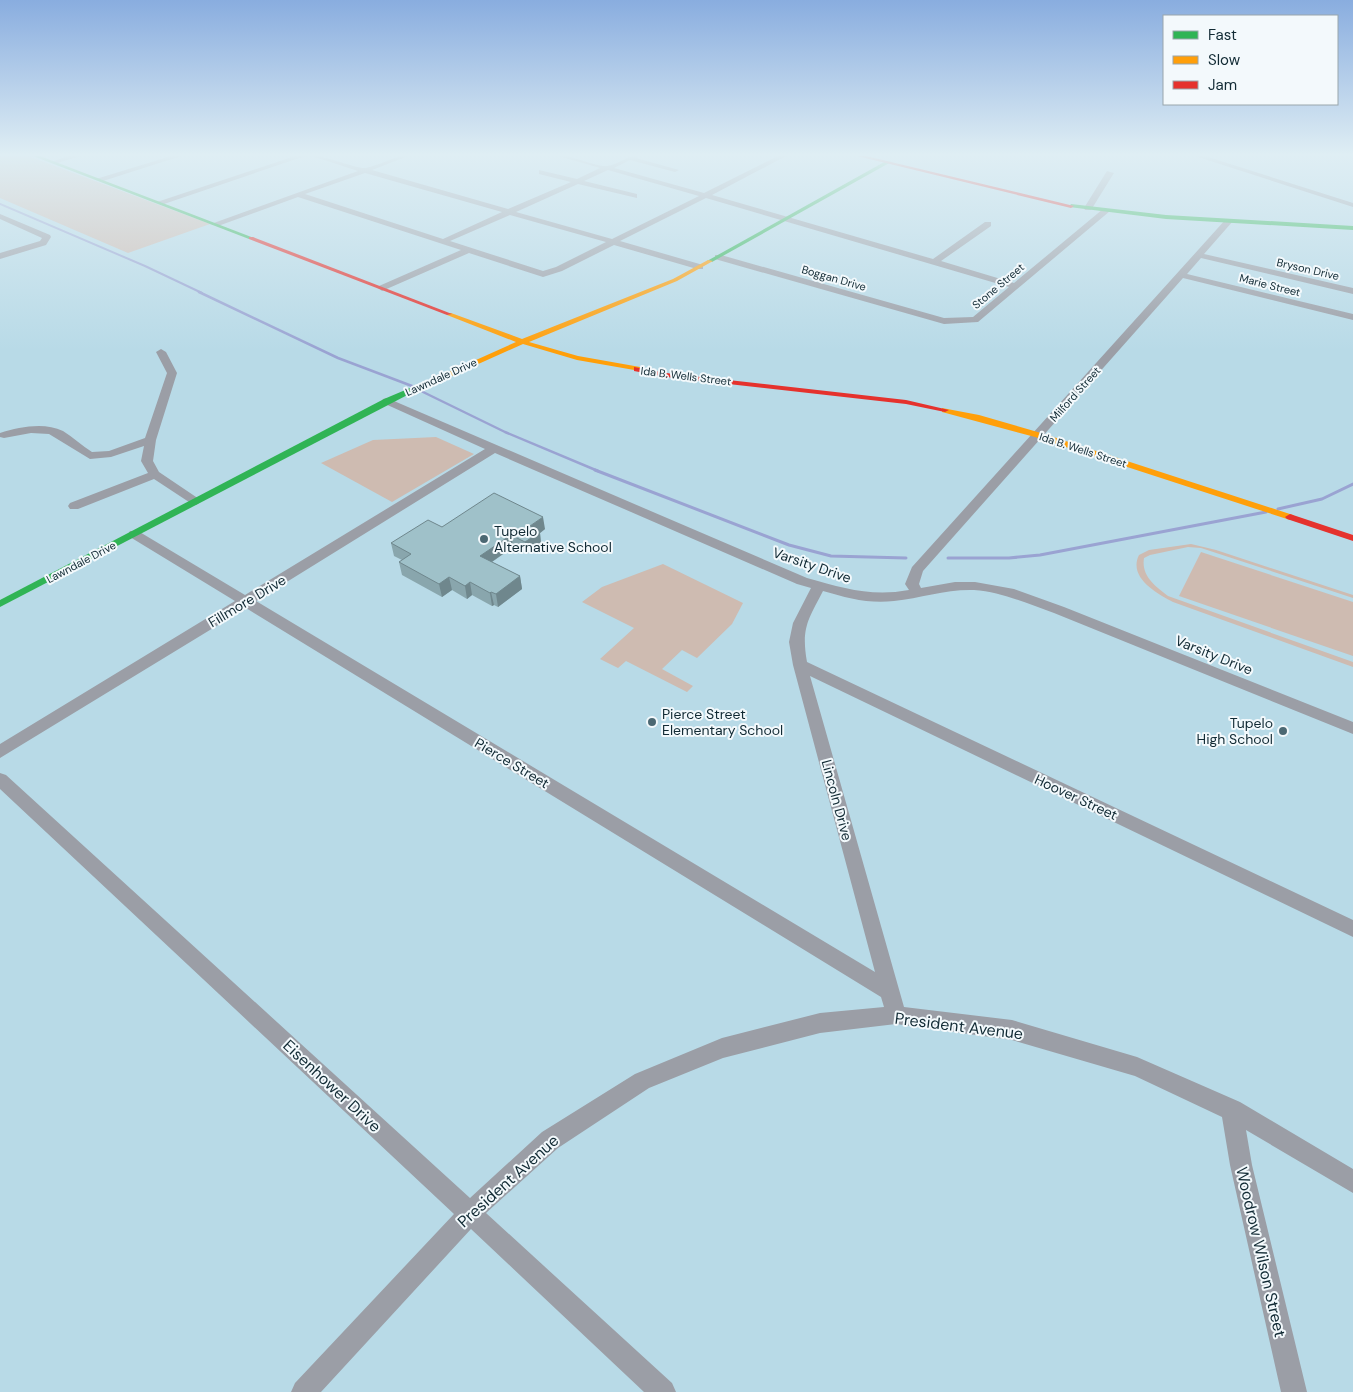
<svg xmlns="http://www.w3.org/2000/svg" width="1353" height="1392" viewBox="0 0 1353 1392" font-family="'DM Sans',sans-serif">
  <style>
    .green { fill: #cebbb1 }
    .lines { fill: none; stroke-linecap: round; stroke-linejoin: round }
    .stream-far2 { stroke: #9aa3d2; stroke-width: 2 }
    .stream-far1 { stroke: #9aa3d2; stroke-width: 2.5 }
    .stream { stroke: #9aa3d2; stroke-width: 3 }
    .street { fill: #9b9ea6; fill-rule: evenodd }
    .fast { fill: #30b455; fill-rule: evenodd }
    .slow { fill: #ff9f0a; fill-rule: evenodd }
    .jam { fill: #e5322d; fill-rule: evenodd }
    .wall { fill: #89a6ad }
    .shaded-wall { fill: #6f878d }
    .building { fill: #9fc1c9; stroke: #6f878d }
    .poi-dot { fill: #4b6873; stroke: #f3f9fc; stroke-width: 2 }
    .labels { text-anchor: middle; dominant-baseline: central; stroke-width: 4; stroke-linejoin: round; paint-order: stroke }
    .far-street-label { font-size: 11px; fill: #112a34; stroke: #f3f9fc }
    .poi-label { font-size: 14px; fill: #112a34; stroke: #f3f9fc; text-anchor: start }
    .street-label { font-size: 14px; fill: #112a34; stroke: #f3f9fc }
    .near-street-label { font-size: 16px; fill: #112a34; stroke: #f3f9fc }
  </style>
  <rect width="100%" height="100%" fill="#b8dae7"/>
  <g class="green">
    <path d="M0,156h28l182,68 -82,29 -128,-55z"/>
    <path d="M436,437l38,17 -82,48 -71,-39 52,-23z"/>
    <path d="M1191,544l25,6 137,45v3l-152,-50 -13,-1 -38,8 -6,3c-3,18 11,28 24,38l185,66v5l-180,-65c-17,-9 -45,-25 -34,-47l10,-5z"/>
    <path d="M1201,552l152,50v54l-174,-60z"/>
    <path d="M663,564l80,39 -11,21 -35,34 -15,-8 -20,19 31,17 -6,6 -61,-31 -8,7 -18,-9 34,-31 -52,-26 20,-15z"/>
  </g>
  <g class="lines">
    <path class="stream-far2" d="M0,204l145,62 57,27"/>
    <g class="stream-far1">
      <path d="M199,292l139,66 74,28"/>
      <path d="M421,391l84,41 93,39"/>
    </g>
    <g class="stream">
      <path d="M595,470l194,75 42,11 75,2"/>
      <path d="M1278,509l44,-10 31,-15"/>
      <path d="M948,558h61l31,-3 226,-43"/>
    </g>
    <g class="street">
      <path d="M69,156h11l-26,8 -3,-2z"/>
      <path d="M171,156h10l-78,25 -7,-2z"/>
      <path d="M295,156h10l-141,48 -7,-2z"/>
      <path d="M312,156c16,0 44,13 54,12 15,-3 27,-12 42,-12l-36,14 136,39 63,-27 -32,-8v-4l38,9 23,-11 -41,-12c15,0 38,11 48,10 11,-1 18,-10 30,-10l-1,2 43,12 -4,2 -45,-12 -16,8 90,25 74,-37h8l-74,39 221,64 52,-37h6v4l-50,35 73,22 89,-74 7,2 -132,111 -34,2 -229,-65v-4h6l223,63 29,-1 36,-30 -303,-89 -86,43 83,24v4h-6l-83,-24 -52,26 -19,6 -74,-24 -87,38 -4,-3 1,-2 82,-36 -163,-53 -80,29 -7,-2 147,-53zM608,170l91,26 -87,43 -96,-27 62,-28 59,14v-4l-53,-13zM365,173l137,39 -59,27 -138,-45zM510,215l96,27 -50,25 -13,4 -93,-30z"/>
      <path d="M1195,156h10l148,47v4z"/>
      <path d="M1107,171l7,2 -23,37h-6l-1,-2z"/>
      <path d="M0,214l50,21 1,2 -5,8 -46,14v-6l40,-12 2,-3 -42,-19z"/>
      <path d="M1226,219l7,2 -29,33 149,34v6l-152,-36 -14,16 166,40v6l-170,-42 -260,293 -4,13 2,4 34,-6h20l39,7 50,18 289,115v12l-299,-121c-26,-9 -52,-21 -80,-23 -27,-1 -53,8 -80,11 -25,3 -47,-3 -71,-10 -15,29 -22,37 -16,71l546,258v17l-543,-261 94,331 108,13 125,37 103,45 113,67v24l-107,-63 6,35 55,227h-26l-51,-227 -8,-48 -87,-41 -123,-36 -116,-16 -76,9 -97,25 -74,30 -91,60 -72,65 186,170 4,9h-32l-173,-163 -150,163h-30l4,-9 159,-169 -454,-425v-16l6,2 464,423 72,-66 93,-58 87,-36 98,-25 64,-6 -3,-10 -635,-389 -246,150v-14l235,-143 -105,-64 -2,-3 2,-3h8l107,64 240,-146 -102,-46 -1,-2 1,-2 4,-1 420,180c36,10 64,19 102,12l-4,-6 7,-17zM495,453l302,131 14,4 -18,35 -4,19 4,23 82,307 -619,-371z"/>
      <path d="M161,349l5,3 11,21 -21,67 -3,21 6,11 43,29 -6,4 -4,-1 -38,-25 -76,30h-8l-2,-3 2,-3 78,-30 -7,-12 3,-15 -33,11 -21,2 -41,-25 -18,-1 -27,5 -4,-1v-4c20,-6 44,-11 63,-2 10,6 19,15 29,21l17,-1 36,-13 22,-65 -11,-21z"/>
    </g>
    <g class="fast">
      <path d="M33,156h7l214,82 -5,1z"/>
      <path d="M886,161l5,1 -179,100 -5,-1z"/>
      <path d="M1071,204l95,11 187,11v4l-187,-11 -97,-12z"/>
      <path d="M410,388l7,2 -417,217v-7l384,-201z"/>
    </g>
    <g class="slow">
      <path d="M708,260l5,1 -36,20 -148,61 49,14 62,11v4l-63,-11 -54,-16 -107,48 -7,-2 107,-48 -69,-27v-2h4l71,26 151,-60z"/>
      <path d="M942,408l37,7 62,18 252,82 2,2 -5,3 -3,-1 -252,-82 -93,-25z"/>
    </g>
    <g class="jam">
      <path d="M857,156h9l208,50 -3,2z"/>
      <path d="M249,237h4l199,77 -5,1 -198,-76z"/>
      <path d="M634,367l32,6 240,27 43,10 -4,2 -39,-8 -240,-27 -32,-6z"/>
      <path d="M1290,514l63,21v6l-66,-22 -2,-2z"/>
    </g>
  </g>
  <path class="wall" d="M442,527l103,2 -5,4 1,11 -14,10 -14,-7 -21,15 28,14 2,13 -24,18 -4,-2 -2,1 -20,-11 -5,4 -15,-9 -10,7 -40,-22 -3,-13 3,-2 -8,-4 -3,-13z"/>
  <g class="shaded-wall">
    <path d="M543,517l2,12 -5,4 1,11 -14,10 -2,-12 5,-16z"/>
    <path d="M511,535l2,12 -30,21 -3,-12z"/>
    <path d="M520,576l2,13 -24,18 -2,-13z"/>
    <path d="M449,577l3,13 -10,7 -3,-13z"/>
    <path d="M470,582l2,13 -5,4 -2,-13z"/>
    <path d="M491,592l3,13 -2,1 -2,-13z"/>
  </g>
  <path class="building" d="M494,493l49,24 -13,9 10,6 -15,10 -14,-7 -31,21 40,20 -24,18 -5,-2 -1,1 -20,-11 -5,4 -16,-9 -10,7 -40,-22 12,-8 -20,-11 37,-23 14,7z"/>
  <linearGradient id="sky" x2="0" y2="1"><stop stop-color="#89addf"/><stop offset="0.44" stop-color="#dfeef4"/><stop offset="1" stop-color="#dfeef4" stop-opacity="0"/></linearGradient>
  <rect width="1353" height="351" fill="url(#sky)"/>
  <g class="poi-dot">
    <circle cx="484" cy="539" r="5"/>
    <circle cx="652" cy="722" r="5"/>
    <circle cx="1283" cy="731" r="5"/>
  </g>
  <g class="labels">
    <g class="far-street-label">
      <text transform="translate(1308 269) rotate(13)">Bryson Drive</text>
      <text transform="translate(834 278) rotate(16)">Boggan Drive</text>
      <text transform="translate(1270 285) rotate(14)">Marie Street</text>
      <text transform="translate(998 286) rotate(-40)">Stone Street</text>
      <text transform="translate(686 376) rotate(7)">Ida B. Wells Street</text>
      <text transform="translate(441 377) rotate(-24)">Lawndale Drive</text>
      <text transform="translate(1075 394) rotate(-48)">Milford Street</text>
      <text transform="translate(1083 450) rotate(18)">Ida B. Wells Street</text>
      <text transform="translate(81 562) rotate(-28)">Lawndale Drive</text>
    </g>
    <g class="poi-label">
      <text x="494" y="531">Tupelo<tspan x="494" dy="16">Alternative School</tspan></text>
      <text x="662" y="714">Pierce Street<tspan x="662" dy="16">Elementary School</tspan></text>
      <text x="1273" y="723" text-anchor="end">Tupelo<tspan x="1273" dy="16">High School</tspan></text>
    </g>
    <g class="street-label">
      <text transform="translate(812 565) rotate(19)">Varsity Drive</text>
      <text transform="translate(247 601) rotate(-31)">Fillmore Drive</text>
      <text transform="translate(1214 655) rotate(22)">Varsity Drive</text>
      <text transform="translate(512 763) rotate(31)">Pierce Street</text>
      <text transform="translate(1076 797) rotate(25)">Hoover Street</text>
      <text transform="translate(837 800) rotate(75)">Lincoln Drive</text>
    </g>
    <g class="near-street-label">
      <text transform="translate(959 1026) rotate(7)">President Avenue</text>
      <text transform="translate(332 1086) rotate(43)">Eisenhower Drive</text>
      <text transform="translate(508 1181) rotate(-42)">President Avenue</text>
      <text transform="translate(1261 1252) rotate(77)">Woodrow Wilson Street</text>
    </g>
  </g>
  <rect x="1163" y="15" width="175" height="90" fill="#f3f9fc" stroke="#99a6ac"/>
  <rect x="1173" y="31" width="25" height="8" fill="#30b455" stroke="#99a6ac"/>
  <text x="1208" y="40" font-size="15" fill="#112a34">Fast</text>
  <rect x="1173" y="56" width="25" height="8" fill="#ff9f0a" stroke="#99a6ac"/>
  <text x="1208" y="65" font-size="15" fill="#112a34">Slow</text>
  <rect x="1173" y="81" width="25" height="8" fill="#e5322d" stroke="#99a6ac"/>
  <text x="1208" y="90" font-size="15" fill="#112a34">Jam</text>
</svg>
